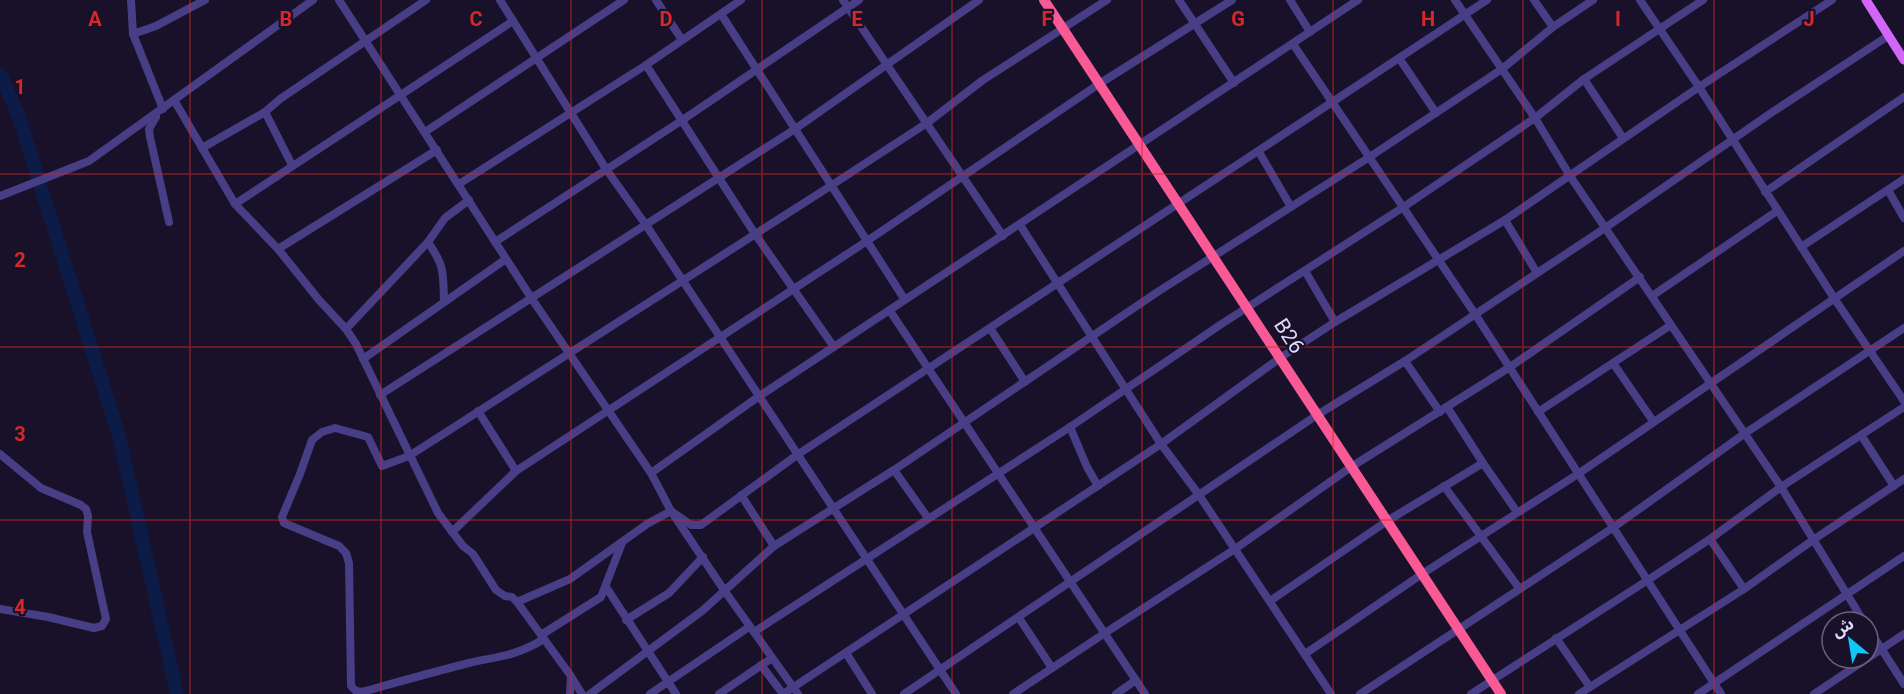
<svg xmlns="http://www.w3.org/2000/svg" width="1904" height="694" viewBox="0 0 1904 694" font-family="Roboto,'Noto Sans Arabic',sans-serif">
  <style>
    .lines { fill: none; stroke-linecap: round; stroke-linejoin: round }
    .river { stroke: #0d1c46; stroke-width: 14 }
    .minor { stroke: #483e86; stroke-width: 8 }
    .major { stroke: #d166f9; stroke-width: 9 }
    .highway { stroke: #f95a96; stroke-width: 10 }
    .grid { fill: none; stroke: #d62828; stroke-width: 1.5; stroke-opacity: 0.55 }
    .labels { text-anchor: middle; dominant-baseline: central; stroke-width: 4.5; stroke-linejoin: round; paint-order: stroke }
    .street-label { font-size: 21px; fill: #e2dafe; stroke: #181129 }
    .grid-label { font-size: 20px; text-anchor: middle; font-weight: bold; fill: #d62828; stroke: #181129; stroke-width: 4.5; stroke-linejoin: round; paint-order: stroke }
  </style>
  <rect width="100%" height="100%" fill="#181129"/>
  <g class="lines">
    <path class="river" d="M0,74l18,40 101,322 58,258"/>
    <g class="minor">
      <path d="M131,0l2,34 30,75"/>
      <path d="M339,0l193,299 119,174 20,38 53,79 74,104"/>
      <path d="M500,0l106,169 40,56 310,469"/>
      <path d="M656,0l26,40"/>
      <path d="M843,0l160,236"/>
      <path d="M1179,0l55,83"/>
      <path d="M1290,0l20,32"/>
      <path d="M1455,0l80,118 35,58 211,311 83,135"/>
      <path d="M1534,0l19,27"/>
      <path d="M1640,0l59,87 135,211 70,103"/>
      <path d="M721,14l184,286"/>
      <path d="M133,34l23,-8 49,-26"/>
      <path d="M1293,44l182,270 246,380"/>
      <path d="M1399,58l37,55"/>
      <path d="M646,65l109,169 79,113"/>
      <path d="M1584,79l39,59"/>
      <path d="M174,100l61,104 43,45 41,51 27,29 10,15 82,169 25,33 10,8 23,36 9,6 7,1 5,5 54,74 -1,18"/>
      <path d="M265,112l27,53"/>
      <path d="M156,117l-7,12 1,8 19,85"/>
      <path d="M425,132l199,-132"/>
      <path d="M202,148l63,-36 15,-13 146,-99"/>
      <path d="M1259,152l32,55"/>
      <path d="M459,184l187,-119 95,-65"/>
      <path d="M1888,190l16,28"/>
      <path d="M1765,192l139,-95"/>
      <path d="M0,196l89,-35 224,-161"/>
      <path d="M235,204l278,-183"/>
      <path d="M1505,220l32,53"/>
      <path d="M1020,225l141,219 38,51 132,199"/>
      <path d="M428,242c17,25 15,30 16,60"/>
      <path d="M495,242l186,-121 178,-121"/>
      <path d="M1801,247l103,-68"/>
      <path d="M278,249l159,-99"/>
      <path d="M1305,271l30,51"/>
      <path d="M1652,296l125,-85"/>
      <path d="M890,311l255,383"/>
      <path d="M990,328l35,54"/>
      <path d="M346,329l82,-87 17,-24 24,-18"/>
      <path d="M363,359l143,-100"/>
      <path d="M1405,361l35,51"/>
      <path d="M1613,363l40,58"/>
      <path d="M380,395l415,-266 184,-129"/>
      <path d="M1447,407l36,56 34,49"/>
      <path d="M478,411l38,60"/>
      <path d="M1538,412l133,-87"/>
      <path d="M1070,427l17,40 11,19"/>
      <path d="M1861,435l33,51"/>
      <path d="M0,454l41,34 40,17 5,4 2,7 -1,16 19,87 -4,7 -8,2 -46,-11 -48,-8"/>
      <path d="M894,470l34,48"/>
      <path d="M651,473l107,-76 600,-397"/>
      <path d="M1444,486l75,102"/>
      <path d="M741,495l33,51"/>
      <path d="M452,532l64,-61 351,-230 232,-157 133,-84"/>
      <path d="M1710,539l34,50"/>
      <path d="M606,587l70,107"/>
      <path d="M1270,601l117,-80 96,-58"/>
      <path d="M517,602l53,-23 77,-55 24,-13 20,14h10l96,-70 690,-455"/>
      <path d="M1019,618l33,50"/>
      <path d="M626,620l43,-27 34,-36"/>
      <path d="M1868,628l36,56"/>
      <path d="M754,632l316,-205 150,-102 182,-117 133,-90 49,-39 119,-79"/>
      <path d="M541,635l60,-38 21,-54"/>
      <path d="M1556,638l34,49"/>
      <path d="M544,639c-28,17 -44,17 -75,24 -36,9 -71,19 -107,29l-6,-1 -5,-5 -2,-123 -3,-10 -7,-7 -55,-23 -2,-6 18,-43 12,-34 10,-8 13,-4 33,9 14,29 27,-10 423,-271 95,-62 56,-43 124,-80"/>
      <path d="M846,653l26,41"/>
      <path d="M1305,654l117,-80 156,-100 326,-223"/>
      <path d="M1868,658l36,-24"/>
      <path d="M761,665l22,29"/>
      <path d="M572,678l10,16"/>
      <path d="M590,694l112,-83 72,-65 120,-76 265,-179 209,-133 134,-89 51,-42 40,-27"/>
      <path d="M650,694l99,-67"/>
      <path d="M719,694l53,-36"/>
      <path d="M783,694l378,-250 119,-86 55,-36 170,-102 194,-133 133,-87"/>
      <path d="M904,694l413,-279 88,-54 200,-133 166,-115 117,-77"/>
      <path d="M1013,694l92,-61 130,-84 116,-82 159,-100 130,-90"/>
      <path d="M1116,694l20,-14"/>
      <path d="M1360,694l254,-167 130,-93 160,-106"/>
      <path d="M1471,694l177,-114 62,-41 71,-52 123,-80"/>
      <path d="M1579,694l165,-105 69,-49 91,-61"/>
      <path d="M1698,694l206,-138"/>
      <path d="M1814,694l54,-36"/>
    </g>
    <path class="major" d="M1866,0l38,60"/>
    <path class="highway" d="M1044,0l457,694"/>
  </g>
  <path class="grid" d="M190,0v694M381,0v694M571,0v694M762,0v694M952,0v694M1142,0v694M1333,0v694M1523,0v694M1714,0v694M0,174h1904M0,347h1904M0,520h1904"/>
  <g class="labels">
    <g class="street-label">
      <text transform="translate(1289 336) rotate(57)">B26</text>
    </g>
  </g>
  <g class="grid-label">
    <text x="95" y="26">A</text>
    <text x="286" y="26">B</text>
    <text x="476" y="26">C</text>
    <text x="666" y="26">D</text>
    <text x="857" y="26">E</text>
    <text x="1047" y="26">F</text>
    <text x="1238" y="26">G</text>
    <text x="1428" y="26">H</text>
    <text x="1618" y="26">I</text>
    <text x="1809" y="26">J</text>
    <text x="20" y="94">1</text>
    <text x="20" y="267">2</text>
    <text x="20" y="441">3</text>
    <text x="20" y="614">4</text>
  </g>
  <g transform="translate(1850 640) rotate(330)"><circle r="28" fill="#181129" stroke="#69617e" stroke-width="1.5"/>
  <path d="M0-4.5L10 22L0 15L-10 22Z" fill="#0ec7f6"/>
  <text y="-9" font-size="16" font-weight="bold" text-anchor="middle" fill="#e2dafe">ش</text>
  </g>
</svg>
